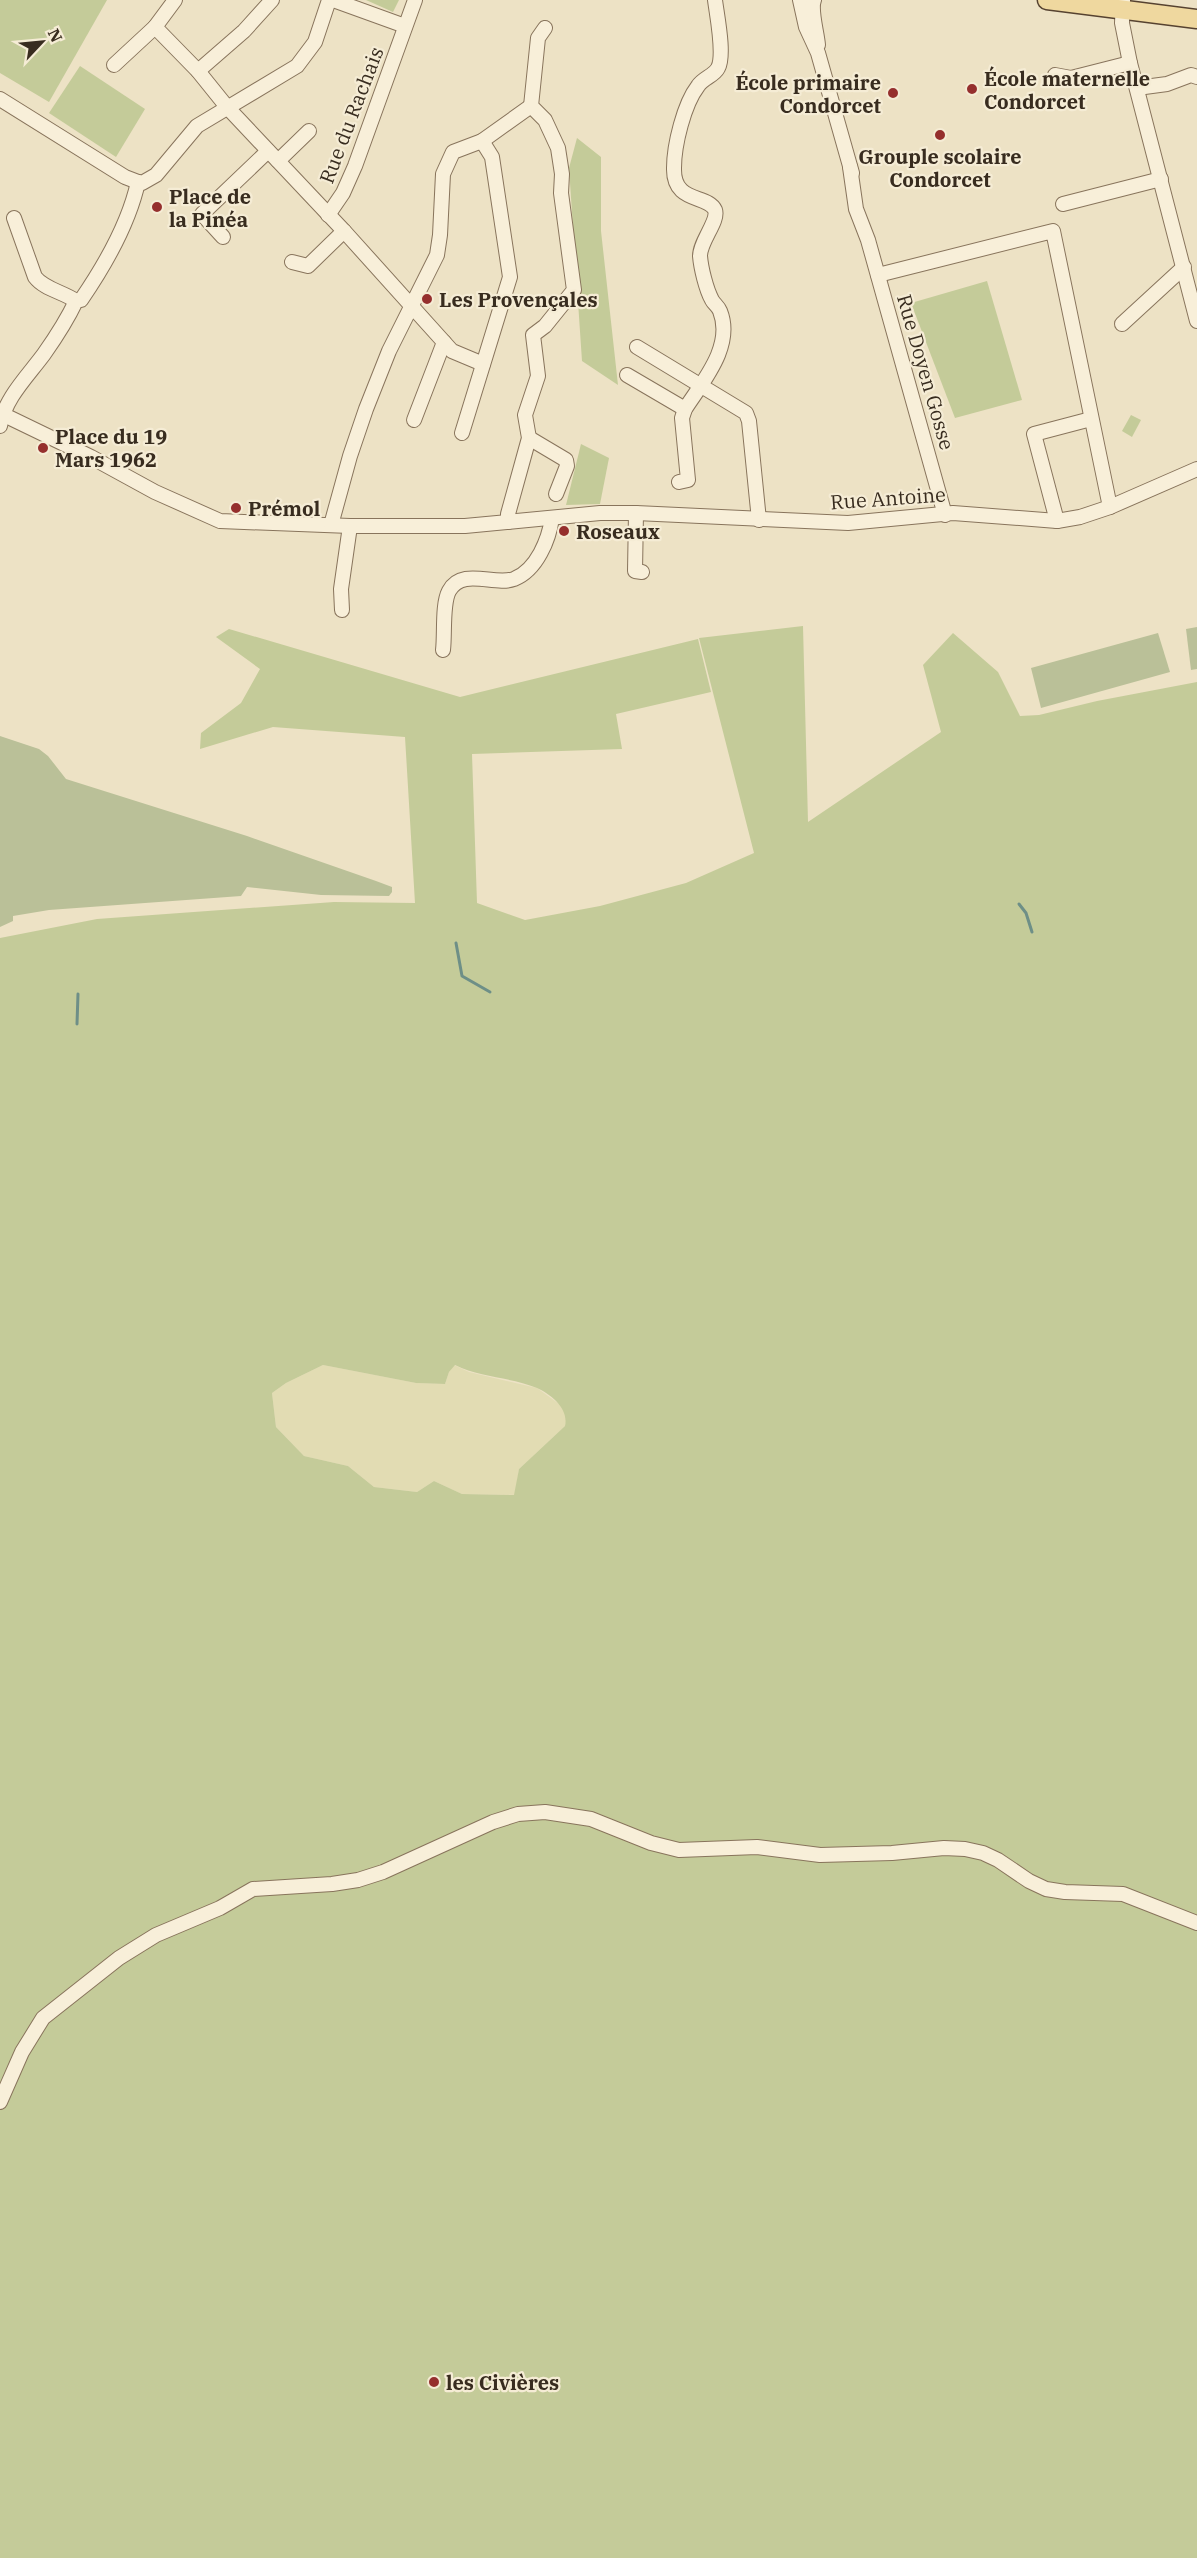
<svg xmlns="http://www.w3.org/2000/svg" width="1197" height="2558" viewBox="0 0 1197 2558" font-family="'IBM Plex Serif',serif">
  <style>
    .farmland { fill: #e2dcb3 }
    .green { fill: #c4cb99; fill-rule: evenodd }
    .cemetery { fill: #bac098 }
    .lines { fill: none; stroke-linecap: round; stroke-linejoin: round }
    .stream { stroke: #6e8f87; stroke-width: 3 }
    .minor-casing { stroke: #88745c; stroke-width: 16 }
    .major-casing { stroke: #564230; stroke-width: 21 }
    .minor { stroke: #f8efd9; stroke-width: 14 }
    .major { stroke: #efd89f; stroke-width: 18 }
    .poi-dot { fill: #952f2d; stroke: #f5ecd5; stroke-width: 2 }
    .labels { text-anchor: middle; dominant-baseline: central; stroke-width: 4.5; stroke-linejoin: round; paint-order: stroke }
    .poi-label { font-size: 20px; font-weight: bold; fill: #382c1f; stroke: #f5ecd5; text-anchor: start }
    .street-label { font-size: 20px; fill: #382c1f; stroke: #f5ecd5 }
  </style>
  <rect width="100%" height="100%" fill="#ede2c5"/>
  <path class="farmland" d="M323,1365l93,18 29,1 4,-12 5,-7 15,7 68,16 25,18 5,13 -2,7 -46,43 -4,26 -53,-1 -28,-13 -17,11 -43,-5 -26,-21 -44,-10 -28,-29 -4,-34 14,-10z"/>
  <g class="green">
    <path d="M0,0h107l-58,102 -49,-29z"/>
    <path d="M366,0h33l-6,12z"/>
    <path d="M80,66l65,43 -29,48 -67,-44z"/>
    <path d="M577,138l24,19v74l17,154 -36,-24 -13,-193z"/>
    <path d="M987,281l35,119 -67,18 -44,-115z"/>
    <path d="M1131,415l10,5 -9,17 -10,-6z"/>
    <path d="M581,444l28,14 -9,46 -34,1z"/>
    <path d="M803,626l5,196 133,-90 -18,-67 30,-32 45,39 22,44 19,-1 58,-14 100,-19v1876h-1197v-1620l97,-19 237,-17 81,1 -10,-166 -132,-10 -73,22 1,-16 40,-30 19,-34 -44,-32 13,-8 231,68 238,-58 13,53 -95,22 6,35 -150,5 5,149 48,17 75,-14 86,-23 68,-30 -55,-215zM323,1365l93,18 29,1 4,-12 6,-7c26,13 56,12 82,23 15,7 32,21 28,38l-46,43 -5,26 -52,-1 -28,-13 -17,11 -43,-5 -26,-21 -44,-10 -28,-29 -4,-34 14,-10z"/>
  </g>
  <g class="cemetery">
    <path d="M1197,627v42l-6,1 -5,-41z"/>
    <path d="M1158,633l12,39 -129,36 -10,-40z"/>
    <path d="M0,736l39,13 9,7 18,23 181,57 129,45 16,6v5l-3,4 -68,-1 -74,-8 -6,9 -192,14 -36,6v5l-13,6z"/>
  </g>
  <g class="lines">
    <g class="stream">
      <path d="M1019,904l7,9 6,19"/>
      <path d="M456,943l6,33 28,16"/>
      <path d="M77,1024l1,-30"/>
    </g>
    <g class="minor-casing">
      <g id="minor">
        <path d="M175,0l-20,27 43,44 29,36 117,124 108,120 31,13"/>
        <path d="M333,0l72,26"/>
        <path d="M800,0l6,27 12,26 34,120"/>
        <path d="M814,0c-4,10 3,32 4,45"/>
        <path d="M1123,0l-1,23 8,40 67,258"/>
        <path d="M114,65l41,-38"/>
        <path d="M198,71l46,-40 28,-31"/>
        <path d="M1055,75l16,3 59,-15"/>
        <path d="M1137,88l30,-4 24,-9 6,2"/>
        <path d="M0,99l125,78 13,5"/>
        <path d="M482,141l49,-35"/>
        <path d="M278,161l31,-30"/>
        <path d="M850,167l6,42 12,31 77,275"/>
        <path d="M138,182l4,1 14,-8 41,-49 100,-60 18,-24 14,-42"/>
        <path d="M1063,204l98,-25"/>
        <path d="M328,215l15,-22 12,-27 60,-166"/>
        <path d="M14,218l21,59c9,12 28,15 41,24"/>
        <path d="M223,237l-21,-23 66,-63"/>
        <path d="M292,262l16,4 36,-35"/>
        <path d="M878,275l175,-44 57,276"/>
        <path d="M1122,324l62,-57"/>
        <path d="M637,347l109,66 3,8 10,99"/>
        <path d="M627,375l58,34"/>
        <path d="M0,413l91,44 64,35 65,29 130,5h115l135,-13h36l212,10 105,-10 104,8 23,-4 30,-10 87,-38"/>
        <path d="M414,420l30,-78"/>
        <path d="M0,426c5,-28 27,-49 44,-72 12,-17 23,-34 32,-53l5,-1c24,-35 48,-77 57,-118"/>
        <path d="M529,438l37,22 1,6 -11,28"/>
        <path d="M679,482l9,-2 -6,-62 3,-9c18,-28 49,-63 35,-98 -2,-5 -6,-7 -8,-11 -6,-11 -11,-32 -12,-44 0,-15 19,-35 15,-46 -7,-16 -42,-6 -41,-42 0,-23 10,-64 24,-82 5,-8 16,-10 20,-18 7,-13 -1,-52 -3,-68"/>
        <path d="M636,513l-1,58 7,1"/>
        <path d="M1057,521l-23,-87 57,-15"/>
        <path d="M508,522v-8l21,-76 -4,-23 13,-39 -5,-41 12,-9 29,-36 -13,-97 1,-19 -4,-26 -13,-28 -14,-14 7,-68 7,-10"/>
        <path d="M331,525l19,-69 16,-47 23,-58 48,-96 3,-20 3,-61 10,-22 29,-11 10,16 18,120 -48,156"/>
        <path d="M342,610l-1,-21 9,-63"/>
        <path d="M443,650c2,-16 -1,-46 6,-59 13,-24 45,-5 65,-12 23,-9 35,-40 38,-61"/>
        <path d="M0,2102l22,-50 21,-34 76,-60 37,-23 64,-27 33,-19 79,-5 26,-4 25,-8 110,-50 25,-8 27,-2 46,7 60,24 28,7 78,-3 63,8 72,-2 52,-5 21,1 18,4 15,7 31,21 17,8 19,3 58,2 74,29"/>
      </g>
    </g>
    <g class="major-casing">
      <path id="major" d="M1047,0l150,19"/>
    </g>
    <use href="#minor" class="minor"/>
    <use href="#major" class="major"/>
  </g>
  <g class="poi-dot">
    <circle cx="972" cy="89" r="6"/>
    <circle cx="893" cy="93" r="6"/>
    <circle cx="940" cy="135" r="6"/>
    <circle cx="157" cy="207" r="6"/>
    <circle cx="427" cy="299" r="6"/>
    <circle cx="43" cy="448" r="6"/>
    <circle cx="236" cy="508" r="6"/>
    <circle cx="564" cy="531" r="6"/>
    <circle cx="434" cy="2382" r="6"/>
  </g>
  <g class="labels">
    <g class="poi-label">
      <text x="984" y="78">École maternelle<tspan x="984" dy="23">Condorcet</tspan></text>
      <text x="881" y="82" text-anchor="end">École primaire<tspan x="881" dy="23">Condorcet</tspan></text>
      <text x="940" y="156" text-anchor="middle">Grouple scolaire<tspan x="940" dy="23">Condorcet</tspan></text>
      <text x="169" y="196">Place de<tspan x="169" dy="23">la Pinéa</tspan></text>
      <text x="439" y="299">Les Provençales</text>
      <text x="55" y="436">Place du 19<tspan x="55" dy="23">Mars 1962</tspan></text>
      <text x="248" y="508">Prémol</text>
      <text x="576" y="531">Roseaux</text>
      <text x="446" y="2382">les Civières</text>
    </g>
    <g class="street-label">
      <text transform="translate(351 115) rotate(-69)">Rue du Rachais</text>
      <text transform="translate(926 372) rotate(74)">Rue Doyen Gosse</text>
      <text transform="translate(888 498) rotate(-4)">Rue Antoine</text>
    </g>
  </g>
  <g transform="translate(42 42) rotate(64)" stroke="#f5ecd5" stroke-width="4.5" paint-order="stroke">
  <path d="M0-4.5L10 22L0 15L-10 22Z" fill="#382c1f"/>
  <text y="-9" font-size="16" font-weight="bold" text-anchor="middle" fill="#382c1f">N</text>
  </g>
</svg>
